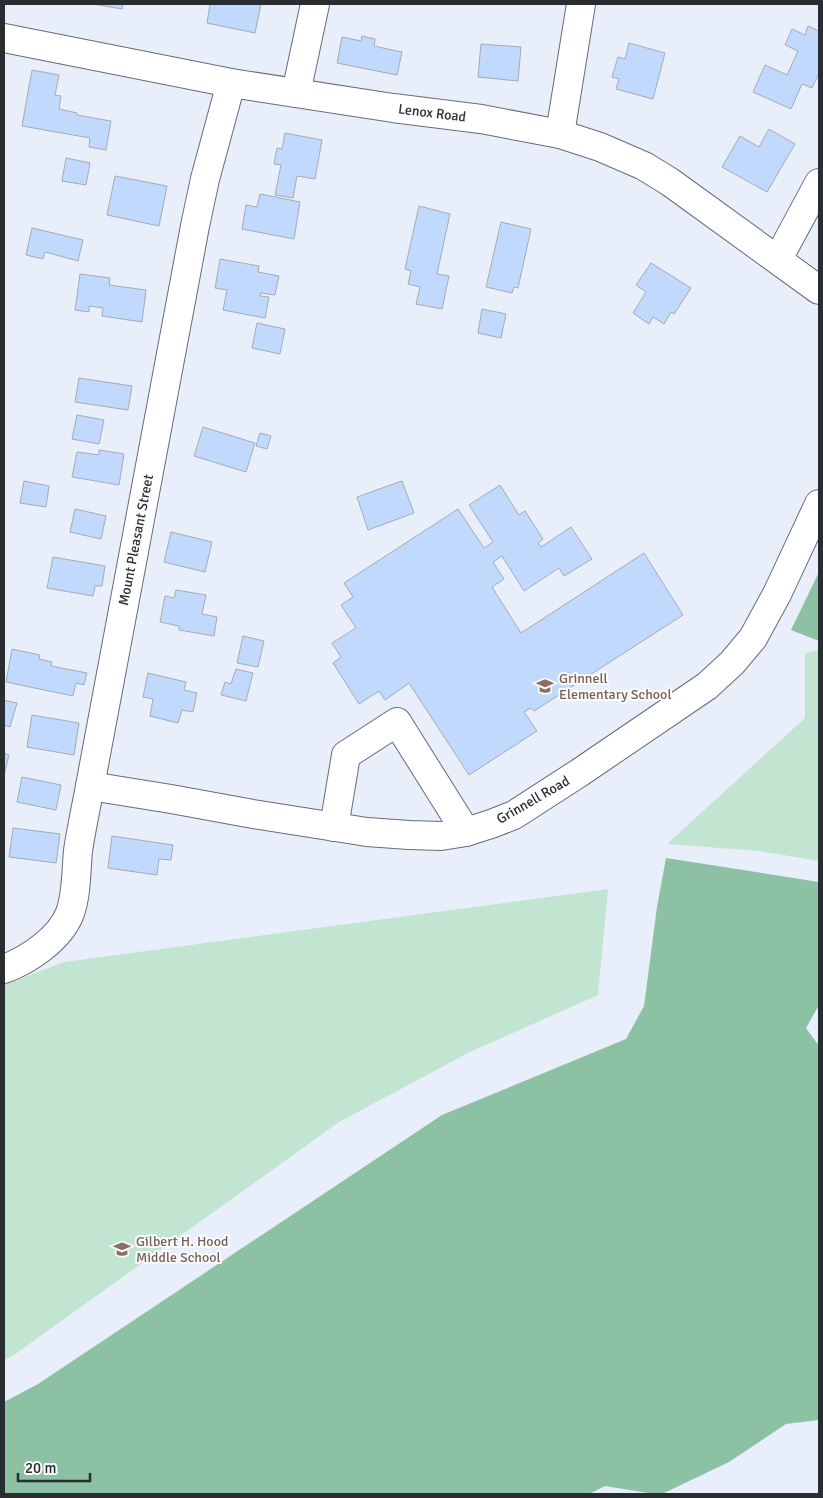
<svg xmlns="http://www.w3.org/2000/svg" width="823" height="1498" viewBox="0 0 823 1498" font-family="Signika,sans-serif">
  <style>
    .green { fill: #c1e5d0 }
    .forest { fill: #8cc1a3 }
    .building { fill: #c1d9fd; stroke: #a4abb5 }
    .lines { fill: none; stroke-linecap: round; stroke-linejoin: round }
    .minor-casing { stroke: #666c76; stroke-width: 30 }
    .minor { stroke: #fff; stroke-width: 28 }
    .labels { text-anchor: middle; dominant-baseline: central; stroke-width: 4; stroke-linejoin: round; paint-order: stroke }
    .street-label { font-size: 14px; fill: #292c30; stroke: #fbfcfe }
    .education-label { font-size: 14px; fill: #785e54; stroke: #fbfcfe; text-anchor: start }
  </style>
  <rect width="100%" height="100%" fill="#e8effa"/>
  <g class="green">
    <path d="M819,650v211l-60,-10 -92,-7 138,-126v-65z"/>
    <path d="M608,889l-10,106 -130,58 -129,69 -325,233 -10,5v-375l60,-23z"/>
  </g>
  <g class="forest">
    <path d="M819,572v69l-28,-11z"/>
    <path d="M666,858l153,24v123l-13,23 13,18v374l-33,4 -57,38 -67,32h-8l-49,-8 -16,8h-585v-92l34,-18 404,-269 184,-76 18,-33 13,-99z"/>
  </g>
  <g class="building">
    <path d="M93,4h30l-1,5z"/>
    <path d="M210,4h51l-6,29 -48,-10z"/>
    <path d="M808,26l11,5v42l-7,15 -10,-4 -11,25 -38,-17 12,-27 22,10 11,-24 -13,-6 7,-16 13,6z"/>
    <path d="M362,36l13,3 -1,7 28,6 -5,23 -60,-12 5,-26 19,4z"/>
    <path d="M629,43l36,10 -12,46 -37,-10 3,-10 -7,-2 6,-20 7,2z"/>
    <path d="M481,44l40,3 -3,34 -40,-4z"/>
    <path d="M32,70l27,5 -4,20 6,1 -2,13 18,4v2l34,6 -5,29 -17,-3 1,-9 -68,-12z"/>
    <path d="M769,129l26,15 -28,48 -45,-25 18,-31 19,11z"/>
    <path d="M285,133l37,7 -7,39 -18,-3 -4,22 -18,-3 6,-30 -7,-1 3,-16 5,1z"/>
    <path d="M66,158l24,5 -4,22 -24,-4z"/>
    <path d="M115,176l52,10 -8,40 -52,-11z"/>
    <path d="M260,194l40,8 -6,37 -52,-10 4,-24 11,2z"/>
    <path d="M419,206l31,8 -13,60 12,2 -7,33 -26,-5 4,-17 -12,-3 3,-13 -6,-2z"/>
    <path d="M501,222l30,7 -13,59 -4,-1 -2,6 -26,-6z"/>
    <path d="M32,228l51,12 -5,21 -33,-9 -2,7 -17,-4z"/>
    <path d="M220,259l39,7 -1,6 21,4 -4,19 -14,-2 -1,3 9,1 -4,21 -42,-8 4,-20 -12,-2z"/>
    <path d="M651,263l40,25 -17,26 -3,-2 -7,12 -11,-7 -4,7 -16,-11 13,-21 -10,-7z"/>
    <path d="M80,274l30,4 -1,7 37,5 -4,32 -40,-6 1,-8 -14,-2v6l-14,-2z"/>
    <path d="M482,309l24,5 -5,24 -23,-5z"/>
    <path d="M257,323l28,6 -5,25 -28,-6z"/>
    <path d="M79,378l53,8 -4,24 -53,-8z"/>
    <path d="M77,415l27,5 -5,24 -27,-5z"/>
    <path d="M203,427l52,16 -9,29 -52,-16z"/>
    <path d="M260,433l11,3 -4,13 -11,-3z"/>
    <path d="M99,450l25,4 -5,31 -47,-8 5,-25 22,3z"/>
    <path d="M24,481l25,5 -3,21 -26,-4z"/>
    <path d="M402,481l12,32 -46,17 -11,-33z"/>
    <path d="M500,485l19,30 6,-4 18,28 -5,4 3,4 30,-20 21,32 -28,17 -5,-8 -35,23 -22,-35 -9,6 11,17 -12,8 29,46 123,-80 39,62 -149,96 -3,-3 -7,4 13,19 -68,44 -60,-92 -24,17 -6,-9 -20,13 -26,-41 8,-6 -9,-14 24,-15 -15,-23 12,-8 -9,-14 114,-74 26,39 9,-6 -24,-37z"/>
    <path d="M75,509l31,7 -5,23 -31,-7z"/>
    <path d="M171,532l41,10 -7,30 -41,-10z"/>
    <path d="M53,557l52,9 -3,20h-7l-2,10 -46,-8z"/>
    <path d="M176,590l30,5 -4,19 15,3 -3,19 -35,-6v-4l-19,-4 5,-26 9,2z"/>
    <path d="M243,636l21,5 -6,26 -21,-4z"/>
    <path d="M12,649l28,6 -1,4 13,3 -1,4 36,7 -3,12 -8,-2 -3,13 -67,-14z"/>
    <path d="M236,669l17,4 -7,28 -25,-6 4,-13 6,2z"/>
    <path d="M148,673l38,9 -2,8 13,3 -4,19 -11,-2 -4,13 -28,-7 3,-17 -10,-2z"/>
    <path d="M4,700l13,3 -7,24 -6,-2z"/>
    <path d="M32,715l47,8 -5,32 -47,-8z"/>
    <path d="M4,753l5,2 -5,20z"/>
    <path d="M22,777l39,8 -5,25 -39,-8z"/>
    <path d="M13,828l47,6 -4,29 -47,-6z"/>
    <path d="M112,836l61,9 -2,15 -12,-1 -2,16 -49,-7z"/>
  </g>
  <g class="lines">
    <g class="minor-casing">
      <g id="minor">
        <path d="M4,38l227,45 162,25 88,11 79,15 40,13 44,19 26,16 149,108"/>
        <path d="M296,93l19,-89"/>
        <path d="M560,134l21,-130"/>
        <path d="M778,259l41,-76"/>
        <path d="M90,786l81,13 82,15 114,18 42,3 32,1 25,-4 25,-8 23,-9 65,-42 128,-87 25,-23 21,-25 24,-44 42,-90"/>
        <path d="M334,827l12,-72 51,-33 69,110"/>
        <path d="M4,969c24,-9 56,-30 66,-56 7,-20 6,-42 8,-62 3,-21 8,-43 12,-65l105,-560 10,-47 26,-96"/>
      </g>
    </g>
    <use href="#minor" class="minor"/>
  </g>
  <defs>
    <g id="school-bare" transform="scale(1.35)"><path d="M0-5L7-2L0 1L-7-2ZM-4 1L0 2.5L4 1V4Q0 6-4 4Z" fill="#8d6e63" stroke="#fbfcfe" stroke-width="2.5" paint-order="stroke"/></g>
  </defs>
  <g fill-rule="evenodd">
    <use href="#school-bare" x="545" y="686"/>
    <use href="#school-bare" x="122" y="1249"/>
  </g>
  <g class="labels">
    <g class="street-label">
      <text transform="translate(432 113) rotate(7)">Lenox Road</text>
      <text transform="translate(136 540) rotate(-79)">Mount Pleasant Street</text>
      <text transform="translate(533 800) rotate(-30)">Grinnell Road</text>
    </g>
    <g class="education-label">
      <text x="559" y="678">Grinnell<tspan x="559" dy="16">Elementary School</tspan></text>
      <text x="136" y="1241">Gilbert H. Hood<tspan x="136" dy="16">Middle School</tspan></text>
    </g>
  </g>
  <rect width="823" height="1498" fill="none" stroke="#292c30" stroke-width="10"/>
  <path d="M18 1473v8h72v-8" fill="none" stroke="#292c30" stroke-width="2.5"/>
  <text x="25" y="1473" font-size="15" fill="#292c30" stroke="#fbfcfe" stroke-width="4" paint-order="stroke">20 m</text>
</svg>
